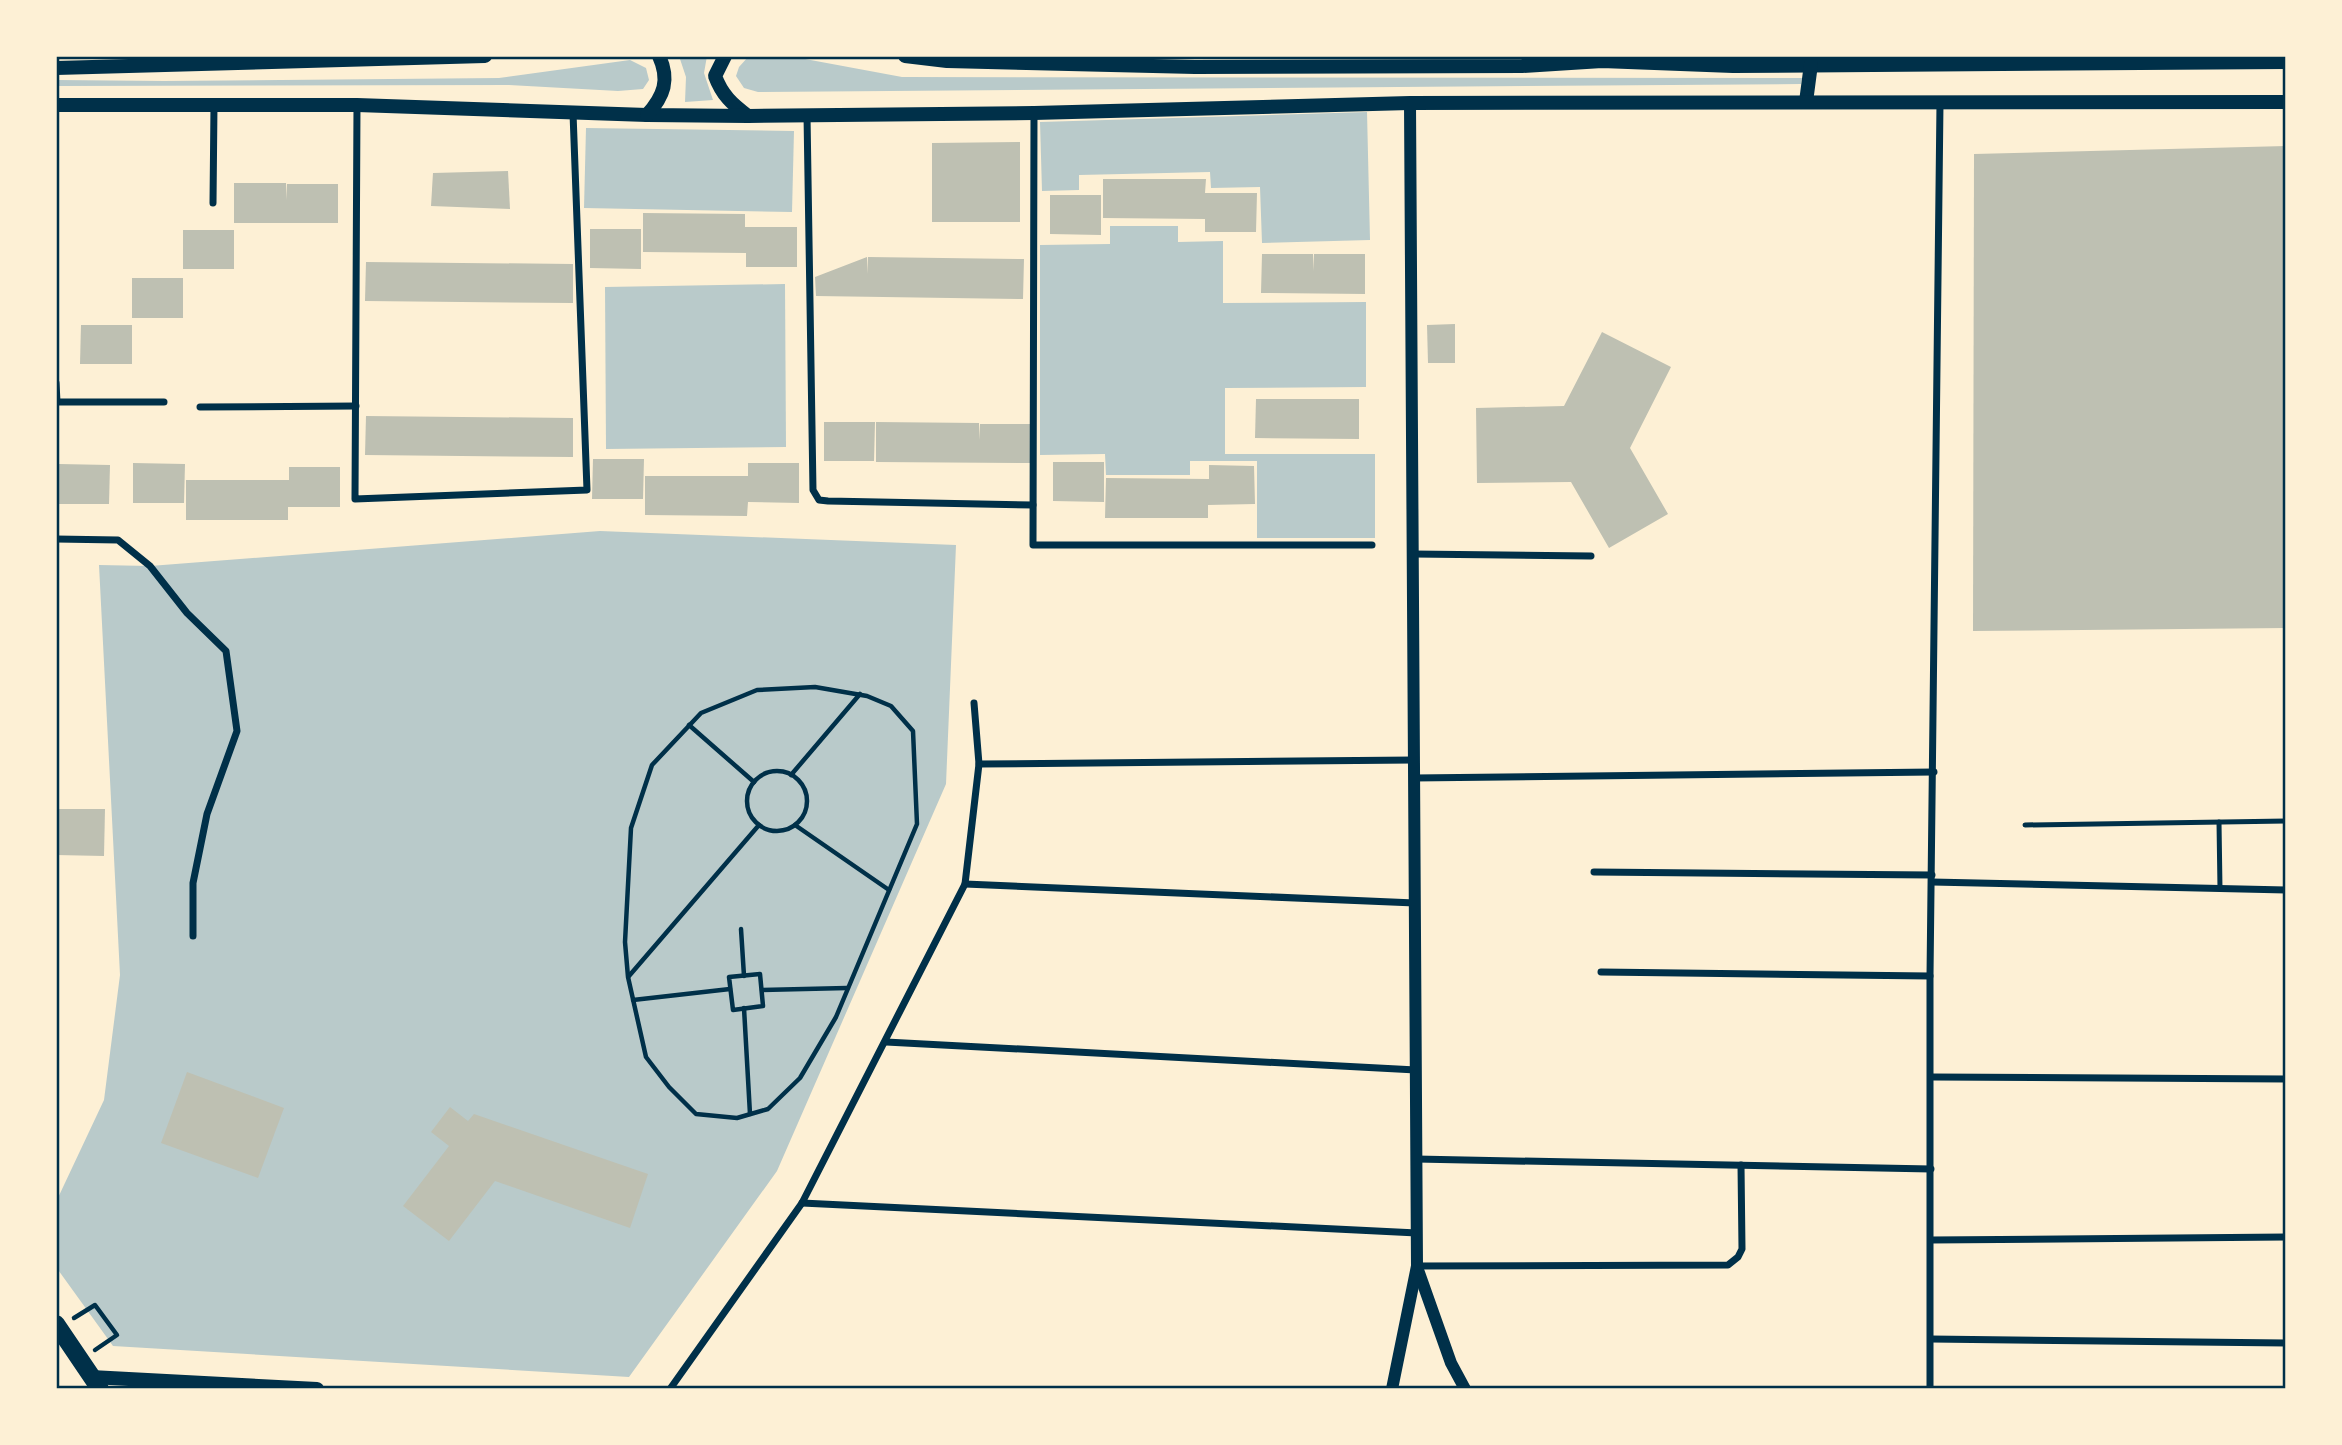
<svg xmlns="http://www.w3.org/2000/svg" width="2342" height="1445" viewBox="0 0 2342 1445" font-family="'Source Sans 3',sans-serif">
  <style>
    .green { fill: #b9caca }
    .building { fill: #bec0b2 }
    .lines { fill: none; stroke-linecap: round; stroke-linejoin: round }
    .path { stroke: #003049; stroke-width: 4.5 }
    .service { stroke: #003049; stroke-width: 5 }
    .minor { stroke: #003049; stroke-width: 7 }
    .tertiary { stroke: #003049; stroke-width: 12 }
    .secondary { stroke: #003049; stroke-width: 14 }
    .primary { stroke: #003049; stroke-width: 18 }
    .neatline { fill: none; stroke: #003049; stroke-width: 2.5 }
  </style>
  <rect width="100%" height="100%" fill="#fdf0d5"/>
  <g class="green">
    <path d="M679,56h28l-3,17 9,27 -28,2 1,-25z"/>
    <path d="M789,56l113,21 900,1 -1,6 -1043,8 -14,-4 -8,-12 3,-9 9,-10z"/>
    <path d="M630,60l16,8 3,12 -6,9 -25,2 -109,-6 -453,1v-6l108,1 335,-3z"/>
    <path d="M1367,112l3,128 -108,3 -2,-56 -49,1 -1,-16 -131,3v15l-37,1 -2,-69z"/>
    <path d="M586,128l208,3 -2,81 -208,-4z"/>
    <path d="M1110,226h68v16l45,-1v62l143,-1v85l-141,1v66h150v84h-118v-77h-67v14h-84l-1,-21 -65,1v-210l70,-1z"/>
    <path d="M785,284l1,163 -180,2 -1,-162z"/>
    <path d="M600,531l356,14 -10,239 -169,387 -148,206 -516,-31 -57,-79v-65l48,-102 16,-125 -21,-410 51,1z"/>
  </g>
  <g class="building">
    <path d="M1020,142v80h-88v-79z"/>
    <path d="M2286,146v482l-313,3 1,-477z"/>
    <path d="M508,171l2,38 -79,-3 2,-33z"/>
    <path d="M1103,179h103l-1,14h52l-1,39h-51v-13l-102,-1z"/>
    <path d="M234,183h52l1,17v-16h51v39h-104z"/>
    <path d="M1050,195h51v40l-51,-1z"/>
    <path d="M643,213l102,1v13h52v40h-51v-14l-103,-1z"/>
    <path d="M590,229h51v40l-51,-1z"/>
    <rect x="183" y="230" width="51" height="39"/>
    <path d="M1262,254h51l1,17v-17h51v40l-104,-1z"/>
    <path d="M867,257v17l1,-17 156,2 -1,40 -207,-3 -1,-19z"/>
    <path d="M366,262l207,2v39l-208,-2z"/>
    <rect x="132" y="278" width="51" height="40"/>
    <path d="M1455,324v39h-27l-1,-38z"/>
    <path d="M81,325h51v39h-52z"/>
    <path d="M1602,332l69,35 -41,81 38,66 -59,34 -38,-66 -94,1 -1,-75 88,-2z"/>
    <path d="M1256,399h103v40l-104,-1z"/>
    <path d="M366,416l207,2v39l-208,-2z"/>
    <path d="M824,422h51l-1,39h-50z"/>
    <path d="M876,422l103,1v17l1,-16h51v39l-155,-1z"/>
    <path d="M593,459h51l-1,40h-51z"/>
    <path d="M1053,462h51v40l-51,-1z"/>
    <path d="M133,463l52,1 -1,39h-51z"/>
    <path d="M748,463h51v40l-51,-1 -1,14 -102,-1v-39h103z"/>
    <path d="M59,464l51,1 -1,39h-50z"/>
    <path d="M1209,465l45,1 1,38 -47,1v13h-103l1,-40 103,1z"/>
    <path d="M289,467h51v40h-52v13h-102v-40h103z"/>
    <path d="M56,809h49l-1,47 -48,-1z"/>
    <path d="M187,1072l97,36 -26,70 -97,-35z"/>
    <path d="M450,1107l18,14 6,-7 174,60 -18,54 -135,-47 -46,60 -46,-35 46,-60 -18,-14z"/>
  </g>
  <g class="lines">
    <g class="path">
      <path d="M815,687l52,9 24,10 22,25 4,93 -81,193 -36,61 -32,31 -31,9 -41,-4 -27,-27 -23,-30 -18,-80 -3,-35 6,-114 21,-63 49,-52 56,-23z"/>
      <path d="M689,725l65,57"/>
      <circle cx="777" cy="801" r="30"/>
      <path d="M791,775l69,-81"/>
      <path d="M795,825l94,65"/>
      <path d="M741,929l3,47"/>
      <path d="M760,974l3,32 -30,4 -4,-33z"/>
      <path d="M629,976l130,-151"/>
      <path d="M762,990l85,-2"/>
      <path d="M633,1000l97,-11"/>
      <path d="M744,1008l6,106"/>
      <path d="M74,1318l21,-13 22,30 -22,15"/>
    </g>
    <g class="service">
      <path d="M2219,822l1,67"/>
      <path d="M2025,825l261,-4"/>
    </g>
    <g class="minor">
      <path d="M357,105l-2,394 232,-9 -14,-377"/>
      <path d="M1034,113l-1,432h339"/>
      <path d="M807,115l6,375 6,10 9,1 205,4"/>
      <path d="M213,203l1,-98"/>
      <path d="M56,383l1,19h107"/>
      <path d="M200,407l156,-1"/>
      <path d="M56,539l62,1 32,26 37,47 39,38 11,80 -30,83 -14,69v53"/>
      <path d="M1413,554l178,2"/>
      <path d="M979,764l435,-4"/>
      <path d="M1414,778l520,-6"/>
      <path d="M1594,872l338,3"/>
      <path d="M1932,882l354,8"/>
      <path d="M965,884l450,19"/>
      <path d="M1601,972l329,4"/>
      <path d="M886,1042l530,28"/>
      <path d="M1932,1077l354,2"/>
      <path d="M1416,1159l515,10"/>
      <path d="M802,1203l615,30"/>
      <path d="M1931,1240l355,-3"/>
      <path d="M1417,1266l311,-1 10,-8 4,-8 -1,-84"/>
      <path d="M1931,1339l355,4"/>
      <path d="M670,1389l132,-186 163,-319 14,-120 -5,-61"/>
      <path d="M1930,1389v-413l10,-873"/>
    </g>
    <g class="tertiary">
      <path d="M1417,1267l34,96 14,26"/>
      <path d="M1392,1389l25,-123 -7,-1163"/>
    </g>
    <g class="secondary">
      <path d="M725,56l-10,20c7,19 17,28 33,40"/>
      <path d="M905,56l42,5 248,6 327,-1 80,-5 131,5 553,-4"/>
      <path d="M56,68l429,-12"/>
      <path d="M1806,102l5,-38"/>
      <path d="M56,105h301l290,10 101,1 286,-3 376,-10 876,-1"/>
      <path d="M647,115c17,-19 23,-35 12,-59"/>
      <path d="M91,1377l226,12"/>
    </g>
    <path class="primary" d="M56,1324l44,65"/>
  </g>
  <rect width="2342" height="1445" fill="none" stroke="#fdf0d5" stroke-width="116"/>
  <rect x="58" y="58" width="2226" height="1329" class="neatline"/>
</svg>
